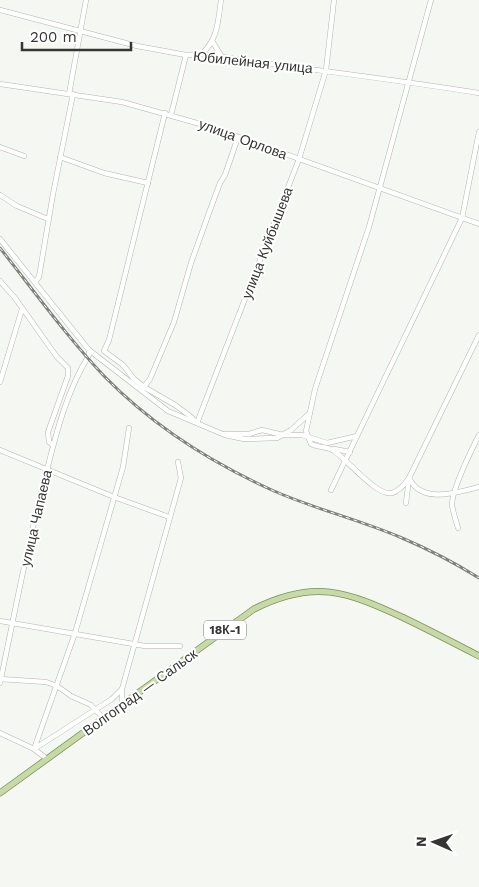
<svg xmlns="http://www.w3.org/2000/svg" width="479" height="887" viewBox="0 0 479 887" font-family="'Work Sans',sans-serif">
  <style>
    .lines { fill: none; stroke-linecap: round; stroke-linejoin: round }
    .minor-casing { stroke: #b2b5af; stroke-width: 5.5 }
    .major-casing { stroke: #7b8f58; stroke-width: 7 }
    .minor { stroke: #fff; stroke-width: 4.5 }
    .major { stroke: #c6d9a7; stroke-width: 5.5 }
    .rail-casing { stroke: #80827e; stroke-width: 3 }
    .rail { stroke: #fff; stroke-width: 1; stroke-dasharray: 4; stroke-linecap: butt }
    .labels { text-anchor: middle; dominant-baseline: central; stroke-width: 4; stroke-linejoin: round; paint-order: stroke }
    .shield { fill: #fff; stroke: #727271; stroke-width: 1 }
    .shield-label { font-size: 12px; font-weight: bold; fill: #353634 }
    .street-label { font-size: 14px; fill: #353634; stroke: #fff }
  </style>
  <rect width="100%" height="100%" fill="#f5f8f2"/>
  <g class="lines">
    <g class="minor-casing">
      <g id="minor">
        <path d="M431,0l-62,227 -54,162 -9,42 5,13c8,4 16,2 23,7 13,8 43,46 58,42 7,-2 13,-9 17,-15 13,27 49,14 70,9"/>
        <path d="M0,10l137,36 49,9 16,-1c92,14 185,24 277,39"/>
        <path d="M212,41l10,16"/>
        <path d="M202,54c16,-16 16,-32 19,-54"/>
        <path d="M0,84l122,18 89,25 268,97"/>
        <path d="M69,94l17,-94"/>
        <path d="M165,113l-56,227 -5,11 19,14 11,14 10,8 31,18 15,11 6,6"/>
        <path d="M171,115l15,-60"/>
        <path d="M0,147l24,9"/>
        <path d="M60,157l44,16 44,10"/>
        <path d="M0,195l17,11 31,13"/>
        <path d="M0,239l89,111 79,61 57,24 19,4 33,-1 14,-8 19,-17"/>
        <path d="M0,281l15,17 42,59 11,11v8l-20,56 1,10 4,3"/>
        <path d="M35,282l4,-5 14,-83 20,-100"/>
        <path d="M0,382l22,-73"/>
        <path d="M143,388l7,-9 24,-57 17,-59 23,-64 6,-16 5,-8 13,-38"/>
        <path d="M197,423l102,-264 27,-89 8,-70"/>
        <path d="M224,434h25l13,-4 21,5h19l25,8 30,-7"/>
        <path d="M334,449l16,3"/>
        <path d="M0,450l114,47 55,20"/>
        <path d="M331,490l131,-272 17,-86"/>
        <path d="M406,503l3,-25 70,-143"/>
        <path d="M458,528c-2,-7 -5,-16 -6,-23 0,-17 19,-54 27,-70"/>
        <path d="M0,621l145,25h35"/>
        <path d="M0,679l46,3 11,4 14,10 20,9 12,13"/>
        <path d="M0,683c15,-71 28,-143 47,-213 10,-40 20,-79 42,-115v-5"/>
        <path d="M122,705v-16l59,-211 -3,-16"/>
        <path d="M0,733l34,16 13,10"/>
        <path d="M34,749l41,-116 48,-166 6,-39"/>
        <path d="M34,749l78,-50 9,-9"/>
      </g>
    </g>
    <g class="major-casing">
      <path id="major" d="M0,793l254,-184c60,-30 92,-18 150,9 25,12 50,25 75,38"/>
    </g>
    <use href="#minor" class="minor"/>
    <use href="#major" class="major"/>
    <g class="rail-casing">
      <path id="rail" d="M0,248c34,43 67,89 105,129 48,49 107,86 169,114 41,18 86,29 128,47 26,11 53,25 77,40"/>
    </g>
    <use href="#rail" class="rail"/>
  </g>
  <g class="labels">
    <rect class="shield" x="204" y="620.5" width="42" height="19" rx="4"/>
    <g class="shield-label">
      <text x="225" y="630">18К-1</text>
    </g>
    <g class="street-label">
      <text transform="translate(253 62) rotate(6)">Юбилейная улица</text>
      <text transform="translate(243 139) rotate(20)">улица Орлова</text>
      <text transform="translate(267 243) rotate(-69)">улица Куйбышева</text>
      <text transform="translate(36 518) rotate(-77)">улица Чапаева</text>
      <text transform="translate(140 692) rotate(-36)">Волгоград — Сальск</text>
    </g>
  </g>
  <g transform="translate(434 842) rotate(272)" stroke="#ffffff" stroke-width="4" paint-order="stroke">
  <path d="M0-4L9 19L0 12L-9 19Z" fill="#353634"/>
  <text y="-8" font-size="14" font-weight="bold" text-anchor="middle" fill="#353634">N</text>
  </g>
  <path d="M22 42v8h109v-8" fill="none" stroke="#353634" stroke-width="2.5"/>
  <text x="30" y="42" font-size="15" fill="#353634" stroke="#ffffff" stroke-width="4" paint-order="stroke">200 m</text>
</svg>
